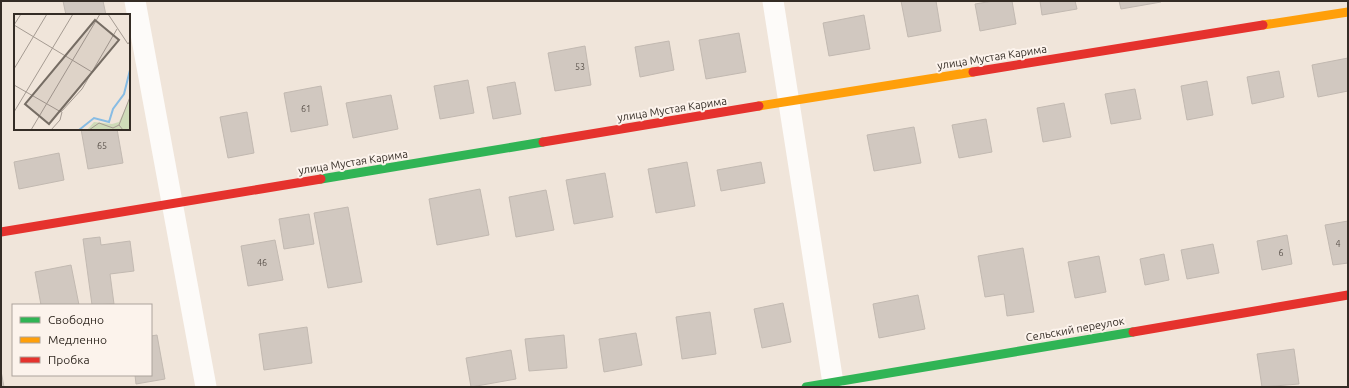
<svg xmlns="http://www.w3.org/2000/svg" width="1349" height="388" viewBox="0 0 1349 388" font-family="Ubuntu,sans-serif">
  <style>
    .building { fill: #d1c8c0; stroke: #c2b9b1 }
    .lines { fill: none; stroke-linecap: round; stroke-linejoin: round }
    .street { stroke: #fdfbf9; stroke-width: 21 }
    .fast { stroke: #30b455; stroke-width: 9 }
    .slow { stroke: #ff9f0a; stroke-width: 9 }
    .jam { stroke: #e5322d; stroke-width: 9 }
    .labels { text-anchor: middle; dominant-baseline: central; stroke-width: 4; stroke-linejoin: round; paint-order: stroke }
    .number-label { font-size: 9px; fill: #5b534c }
    .street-label { font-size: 11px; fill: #342c25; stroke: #fcf3ec }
    .inset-river { fill: none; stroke: #87bce4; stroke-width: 2 }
    .inset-road { fill: none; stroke: #a59b92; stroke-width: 1 }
    .view { fill: #766d64; fill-opacity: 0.15; stroke: #766d64; stroke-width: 2 }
    .inset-edge { fill: none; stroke: #342c25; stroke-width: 2 }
  </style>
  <rect width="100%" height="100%" fill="#f0e5da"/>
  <g class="building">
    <path d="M63,1h40l3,14h-40z"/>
    <path d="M901,1h35l5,30 -33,6z"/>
    <path d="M993,1h19l4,23 -36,7 -5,-27z"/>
    <path d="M1040,1h35l2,8 -35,6z"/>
    <path d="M1119,1h41l1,1 -40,7z"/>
    <path d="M864,15l6,34 -41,7 -6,-33z"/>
    <path d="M739,33l7,39 -40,7 -7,-39z"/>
    <path d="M669,41l5,29 -34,7 -5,-30z"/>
    <path d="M585,46l6,39 -36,6 -7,-38z"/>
    <path d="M1348,58v33l-30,6 -6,-32z"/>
    <path d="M1279,71l5,26 -32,7 -5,-27z"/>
    <path d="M468,80l6,33 -34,6 -6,-33z"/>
    <path d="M1207,81l6,34 -26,5 -6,-34z"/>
    <path d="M515,82l6,32 -28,5 -6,-32z"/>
    <path d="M321,86l7,39 -37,7 -7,-39z"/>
    <path d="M1135,89l6,30 -30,5 -6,-30z"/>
    <path d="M391,95l7,34 -45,9 -7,-35z"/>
    <path d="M1064,103l7,34 -28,5 -6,-34z"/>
    <path d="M247,112l7,41 -26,5 -8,-41z"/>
    <path d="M986,119l6,33 -33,6 -7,-33z"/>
    <path d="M914,127l7,36 -47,8 -7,-36z"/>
    <path d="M81,129h36l6,34 -35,6z"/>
    <path d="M59,153l5,27 -45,9 -5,-27z"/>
    <path d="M687,162l8,44 -39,7 -8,-44z"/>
    <path d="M761,162l4,21 -44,8 -4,-21z"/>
    <path d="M605,173l8,44 -39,7 -8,-44z"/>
    <path d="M480,189l9,46 -52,10 -8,-46z"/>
    <path d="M546,190l8,40 -38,7 -7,-40z"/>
    <path d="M348,207l14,75 -34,6 -14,-75z"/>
    <path d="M309,214l5,30 -30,5 -5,-30z"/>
    <path d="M1348,221v42l-15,2 -8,-40z"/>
    <path d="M1287,235l5,29 -30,6 -5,-29z"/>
    <path d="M100,237l1,8 29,-4 4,30 -24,3 4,30 -22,1 -9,-66z"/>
    <path d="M275,240l8,40 -35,6 -7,-40z"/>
    <path d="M1213,244l6,29 -32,6 -6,-29z"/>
    <path d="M1023,248l11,64 -27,4 -3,-22 -19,3 -7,-41z"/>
    <path d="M1164,254l5,26 -24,5 -5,-26z"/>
    <path d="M1099,256l7,36 -31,6 -7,-36z"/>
    <path d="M71,265l8,40h-38l-6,-33z"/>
    <path d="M918,295l7,34 -46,9 -6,-34z"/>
    <path d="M783,303l8,39 -29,6 -8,-39z"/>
    <path d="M710,312l6,42 -34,5 -6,-42z"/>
    <path d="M307,327l5,36 -48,7 -5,-36z"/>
    <path d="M636,333l6,32 -38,7 -5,-33z"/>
    <path d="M157,335l8,44 -29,5 -1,-9h16v-39z"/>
    <path d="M564,335l3,33 -38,3 -4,-32z"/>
    <path d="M1294,349l5,35 -37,3 -5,-33z"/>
    <path d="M511,350l5,29 -45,8 -5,-29z"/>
    <path d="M1,371l3,16h-3z"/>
  </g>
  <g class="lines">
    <g class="street">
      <path d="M135,1l71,386"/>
      <path d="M773,1l60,382"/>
    </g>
    <g class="fast">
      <path d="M321,179l222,-37"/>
      <path d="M806,387l327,-55"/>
    </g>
    <g class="slow">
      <path d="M1263,25l85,-13"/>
      <path d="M759,106l214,-34"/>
    </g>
    <g class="jam">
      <path d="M973,72l290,-47"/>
      <path d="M543,142l216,-36"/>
      <path d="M1,232l320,-53"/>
      <path d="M1133,332l215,-37"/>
    </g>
  </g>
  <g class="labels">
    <g class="number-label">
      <text x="580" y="67">53</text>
      <text x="306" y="109">61</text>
      <text x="102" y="146">65</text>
      <text x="1338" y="244">4</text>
      <text x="1281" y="253">6</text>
      <text x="262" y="263">46</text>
    </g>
    <g class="street-label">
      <text transform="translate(992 57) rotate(-9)">улица Мустая Карима</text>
      <text transform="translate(672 109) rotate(-9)">улица Мустая Карима</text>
      <text transform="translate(353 162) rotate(-9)">улица Мустая Карима</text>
      <text transform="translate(1075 329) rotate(-10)">Сельский переулок</text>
    </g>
  </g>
  <g transform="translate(14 14)">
    <rect width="116" height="116" fill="#f0e5da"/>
    <path d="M116,84v32h-43l7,-8 18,2 7,-2z" fill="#cedbb8"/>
    <path class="inset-river" d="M65,116l15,-12 15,4 4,-13 11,-15 6,-24"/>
    <path class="inset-road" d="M94,0l20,30 2,-3M0,11l78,47M0,11l7,-11M0,55l33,-55M0,71l47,27M0,98l59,-98M47,98l21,-23 35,-60M17,116l69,-116M37,116l9,-10 2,-8M75,116l10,-7 14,5 6,-3M109,116l-4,-5 11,-28"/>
    <path class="view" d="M81,6l24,20 -70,84 -24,-20z"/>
    <rect width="116" height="116" class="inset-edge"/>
  </g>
  <rect width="1349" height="388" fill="none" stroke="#342c25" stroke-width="4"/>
  <rect x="12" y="304" width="140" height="72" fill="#fcf3ec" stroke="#aca39c"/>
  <rect x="20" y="317" width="20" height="6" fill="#30b455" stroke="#aca39c"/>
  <text x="48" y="324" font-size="12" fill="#342c25">Свободно</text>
  <rect x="20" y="337" width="20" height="6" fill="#ff9f0a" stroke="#aca39c"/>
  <text x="48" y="344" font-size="12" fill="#342c25">Медленно</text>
  <rect x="20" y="357" width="20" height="6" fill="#e5322d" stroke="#aca39c"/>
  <text x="48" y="364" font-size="12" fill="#342c25">Пробка</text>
</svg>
